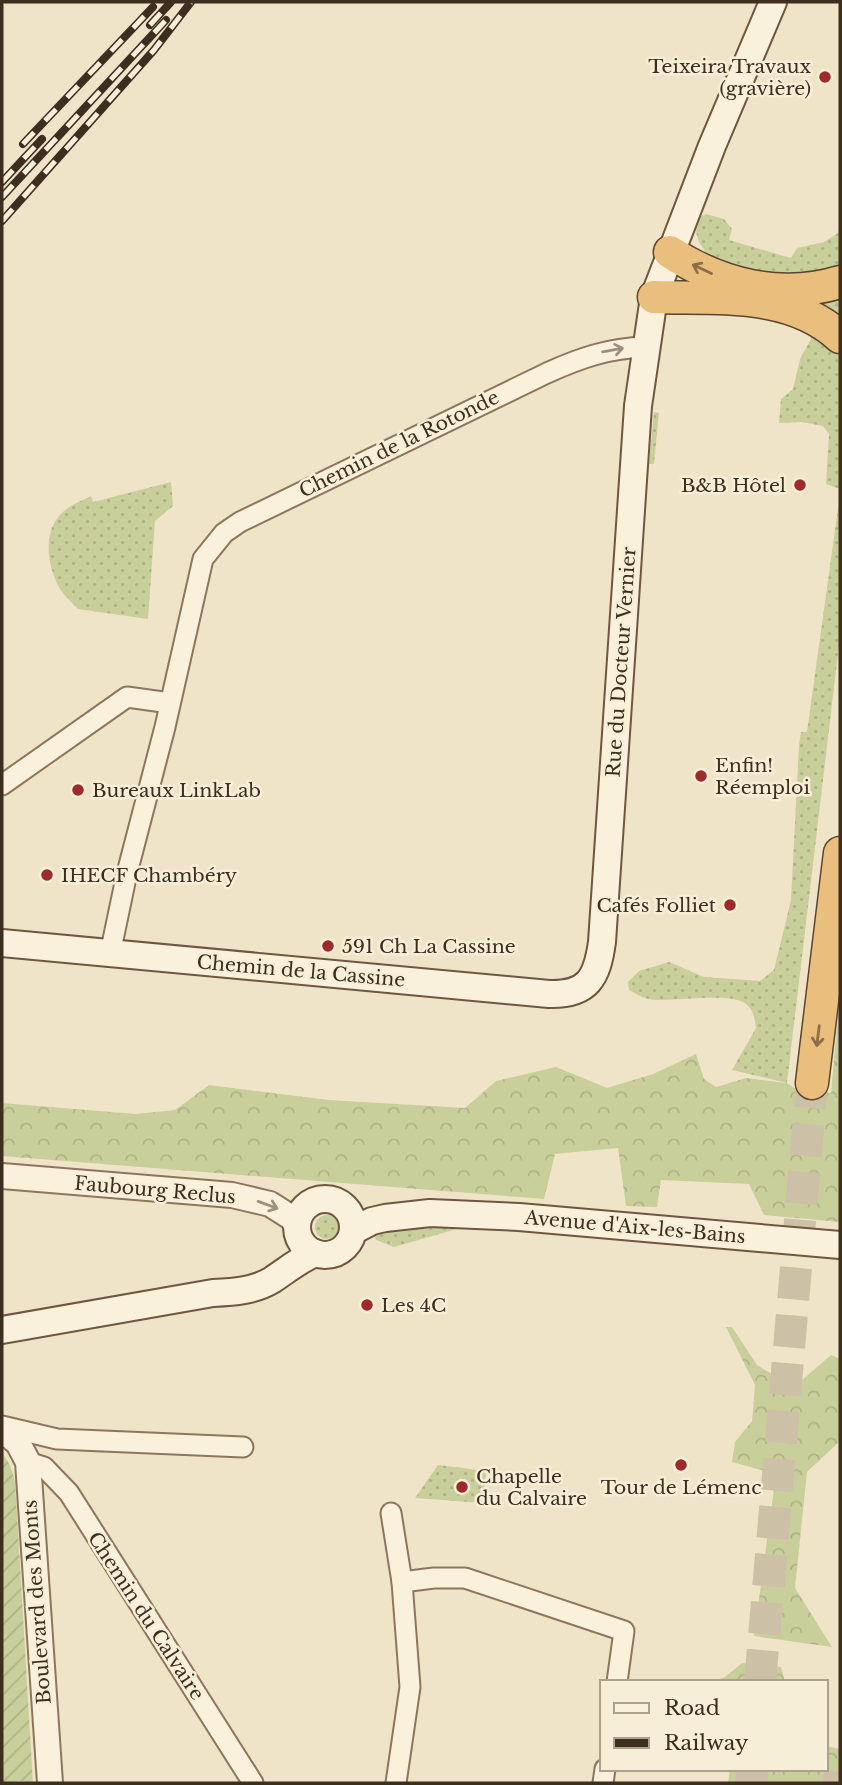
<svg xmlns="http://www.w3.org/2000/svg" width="842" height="1785" viewBox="0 0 842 1785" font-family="'Libre Baskerville',serif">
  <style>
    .grass { fill: url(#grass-dots) }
    .forest { fill: url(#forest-crowns) }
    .garden { fill: url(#garden-furrows) }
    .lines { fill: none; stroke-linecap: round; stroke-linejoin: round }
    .trunk-tunnel { stroke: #ccc0a6; stroke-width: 32; stroke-dasharray: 32 16; stroke-linecap: butt }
    .minor-casing { stroke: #8d765c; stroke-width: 23 }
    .tertiary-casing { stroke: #8d765c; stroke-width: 28 }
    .secondary-casing { stroke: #6f573f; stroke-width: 30 }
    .trunk-casing { stroke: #5b4430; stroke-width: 35 }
    .minor { stroke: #faf1dc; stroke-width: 19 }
    .tertiary { stroke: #faf1dc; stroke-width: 24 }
    .secondary { stroke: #faf1dc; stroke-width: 26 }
    .trunk { stroke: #eabe7c; stroke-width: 32 }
    .rail-casing { stroke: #3d2e20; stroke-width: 8 }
    .rail { stroke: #f7eed8; stroke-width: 5; stroke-dasharray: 16; stroke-linecap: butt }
    .oneway { stroke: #8b6f49 }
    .oneway2 { stroke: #9c907e }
    .poi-dot { fill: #9e2a2b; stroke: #f7eed8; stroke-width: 2.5 }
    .labels { text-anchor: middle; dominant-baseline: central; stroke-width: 5; stroke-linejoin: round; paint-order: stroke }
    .poi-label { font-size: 19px; fill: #3d2e20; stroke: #f7eed8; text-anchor: start }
    .street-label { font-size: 19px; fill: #3d2e20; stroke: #f7eed8 }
  </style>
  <defs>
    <pattern id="grass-dots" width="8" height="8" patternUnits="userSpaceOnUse" patternTransform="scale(1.75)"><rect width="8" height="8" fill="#c9cf9b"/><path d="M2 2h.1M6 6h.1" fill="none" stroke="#aeb285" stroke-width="1.8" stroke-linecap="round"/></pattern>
    <pattern id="forest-crowns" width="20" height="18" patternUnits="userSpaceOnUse" patternTransform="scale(1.75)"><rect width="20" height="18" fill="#c9cf9b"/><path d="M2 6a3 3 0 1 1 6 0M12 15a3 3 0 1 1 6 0" fill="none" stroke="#aeb285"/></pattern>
    <pattern id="garden-furrows" width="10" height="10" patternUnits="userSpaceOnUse" patternTransform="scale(1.75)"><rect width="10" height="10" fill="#c9cf9b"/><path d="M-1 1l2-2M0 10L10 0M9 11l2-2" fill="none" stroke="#aeb285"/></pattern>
  </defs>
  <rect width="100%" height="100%" fill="#f0e4c8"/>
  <g class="grass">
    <path d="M706,214l18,5 8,10 -3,11 62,18 6,-10 27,-6 14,-9 2,-7v44l-65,10 -67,-24 -9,-14 -3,-10 2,-14z"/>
    <path d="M840,293v25l-24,-17z"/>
    <path d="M810,322l30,31v136l-14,-5 3,-50 -6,-8 -21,-4 -23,1 2,-24 12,-10 7,-30 11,-20 -2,-6 -11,-9z"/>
    <path d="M654,412l5,1 -5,51h-5z"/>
    <path d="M171,482l2,24 -18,15 -7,98 -70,-10c-6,-6 -13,-13 -18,-20 -13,-22 -18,-58 2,-76 8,-8 19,-12 29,-17l2,6z"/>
    <path d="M840,494v143l-53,446 -55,-13 24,-42c-1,-8 -3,-19 -10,-24 -16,-13 -76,-1 -97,-5 -7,-1 -14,-6 -20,-9l-1,-8 11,-11 30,-9 35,15 56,4 14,-11 17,-70 8,-155 2,-13h6z"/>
    <circle cx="327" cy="1227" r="12"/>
    <path d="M408,1225l49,4 -63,18 -18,-7 -2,-5 3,-5z"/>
    <path d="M438,1465l48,6 -3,32 -68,-5z"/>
  </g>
  <g class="forest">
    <path d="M840,995v227l-76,-7 -15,-31 -88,-4 -4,27 -31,-1 -8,-58 -63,6 -11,45 -542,-43v-53l134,11 39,-4 34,-25 120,15 136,8 31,-27 60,-14 51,21 46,-14 43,-20 8,25 12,8 30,-9 41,5 7,5 37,5z"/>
    <path d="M726,1327h6l25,38 37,22 37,-32 9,4v82l-33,31 -12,116 37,59 -78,-11 22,-162 -44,-12 3,-20 17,-21 3,-36z"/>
    <path d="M742,1663l39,4 4,15h-73l13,-5z"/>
    <path d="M826,1746l14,3v34h-112l2,-14h96z"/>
  </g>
  <path class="garden" d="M2,1452l8,13 5,16 18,302 -15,-2 -1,2h-15z"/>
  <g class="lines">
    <g class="trunk-tunnel">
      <path d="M760,1682l52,-599"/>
      <path d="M751,1783l2,-14"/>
      <path d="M839,1783l1,-11"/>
    </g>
    <g class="minor-casing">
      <g id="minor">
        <path d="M2,785l125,-88 43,6"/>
        <path d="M110,954l17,-81 38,-146 38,-168 21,-26 16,-11 307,-149c33,-15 62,-25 98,-26"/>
        <path d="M2,1426l55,13 186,8"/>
        <path d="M28,1462l16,5 25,26 184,290"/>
        <path d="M391,1513l11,69"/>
        <path d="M396,1783l14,-96 -8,-105 32,-4h31l159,53 -7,51"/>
        <path d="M603,1783l2,-14"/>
      </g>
    </g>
    <g class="tertiary-casing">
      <g id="tertiary">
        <path d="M2,1176l230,19 38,9 22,14 5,9"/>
        <path d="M2,1430l16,13 10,19 22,321"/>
      </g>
    </g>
    <g class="secondary-casing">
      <g id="secondary">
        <path d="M2,943l547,51c39,1 48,-16 53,-52l36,-536 16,-109 58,-151 61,-144"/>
        <circle cx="325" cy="1227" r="28"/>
        <path d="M353,1231l19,-10 13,-3 45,-5 89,4 321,28"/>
        <path d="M2,1330l211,-37c20,-1 41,-2 59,-13 15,-10 27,-20 43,-27"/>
      </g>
    </g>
    <g class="trunk-casing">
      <g id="trunk">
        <path d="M670,252c50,33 111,48 170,30"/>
        <path d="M654,297c63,2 136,-6 186,40"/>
        <path d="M812,1083l28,-230"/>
      </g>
    </g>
    <use href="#minor" class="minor"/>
    <use href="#tertiary" class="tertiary"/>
    <use href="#secondary" class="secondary"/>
    <use href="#trunk" class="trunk"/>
    <g class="rail-casing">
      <g id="rail">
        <path d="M150,25l21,-23"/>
        <path d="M23,144l130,-137"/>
        <path d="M2,182l40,-43"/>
        <path d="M2,197l164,-177"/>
        <path d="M2,221l152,-171 37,-48"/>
      </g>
    </g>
    <use href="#rail" class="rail"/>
  </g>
  <defs><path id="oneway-shaft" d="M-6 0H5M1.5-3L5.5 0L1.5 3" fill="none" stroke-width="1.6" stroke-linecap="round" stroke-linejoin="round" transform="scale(1.75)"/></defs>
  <g class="oneway">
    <use href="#oneway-shaft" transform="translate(702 269) rotate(-155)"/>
    <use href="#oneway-shaft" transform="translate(818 1036) rotate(97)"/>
  </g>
  <g class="oneway2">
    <use href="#oneway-shaft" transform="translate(613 350) rotate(-10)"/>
    <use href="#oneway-shaft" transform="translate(268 1205) rotate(20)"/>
  </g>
  <g class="poi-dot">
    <circle cx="825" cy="77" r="7"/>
    <circle cx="800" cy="485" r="7"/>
    <circle cx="701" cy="776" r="7"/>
    <circle cx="78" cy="790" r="7"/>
    <circle cx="47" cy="875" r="7"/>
    <circle cx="730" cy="905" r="7"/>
    <circle cx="328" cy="946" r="7"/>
    <circle cx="367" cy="1305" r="7"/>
    <circle cx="681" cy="1465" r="7"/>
    <circle cx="462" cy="1487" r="7"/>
  </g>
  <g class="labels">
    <g class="poi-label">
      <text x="811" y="66" text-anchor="end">Teixeira Travaux<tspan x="811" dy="22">(gravière)</tspan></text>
      <text x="786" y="485" text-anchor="end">B&amp;B Hôtel</text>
      <text x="715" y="765">Enfin!<tspan x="715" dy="22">Réemploi</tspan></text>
      <text x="92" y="790">Bureaux LinkLab</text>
      <text x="61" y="875">IHECF Chambéry</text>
      <text x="716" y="905" text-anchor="end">Cafés Folliet</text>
      <text x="342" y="946">591 Ch La Cassine</text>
      <text x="381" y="1305">Les 4C</text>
      <text x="476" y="1476">Chapelle<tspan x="476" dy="22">du Calvaire</tspan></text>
      <text x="681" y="1487" text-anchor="middle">Tour de Lémenc</text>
    </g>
    <g class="street-label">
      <text transform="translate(399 444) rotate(-26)">Chemin de la Rotonde</text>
      <text transform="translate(621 662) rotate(-86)">Rue du Docteur Vernier</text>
      <text transform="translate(301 971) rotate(5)">Chemin de la Cassine</text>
      <text transform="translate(155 1190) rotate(5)">Faubourg Reclus</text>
      <text transform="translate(635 1227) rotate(5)">Avenue d'Aix-les-Bains</text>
      <text transform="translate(37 1602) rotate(-94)">Boulevard des Monts</text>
      <text transform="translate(146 1616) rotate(57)">Chemin du Calvaire</text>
    </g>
  </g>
  <rect width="842" height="1785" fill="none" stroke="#3d2e20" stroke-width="7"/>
  <rect x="600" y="1680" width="228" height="91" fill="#f7eed8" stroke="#ada18e" stroke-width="2"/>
  <rect x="614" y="1703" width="35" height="10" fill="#faf1dc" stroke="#ada18e" stroke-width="2"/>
  <text x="664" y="1715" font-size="21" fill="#3d2e20">Road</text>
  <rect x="614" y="1738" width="35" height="10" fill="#3d2e20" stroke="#ada18e" stroke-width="2"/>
  <text x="664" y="1750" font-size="21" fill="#3d2e20">Railway</text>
</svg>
